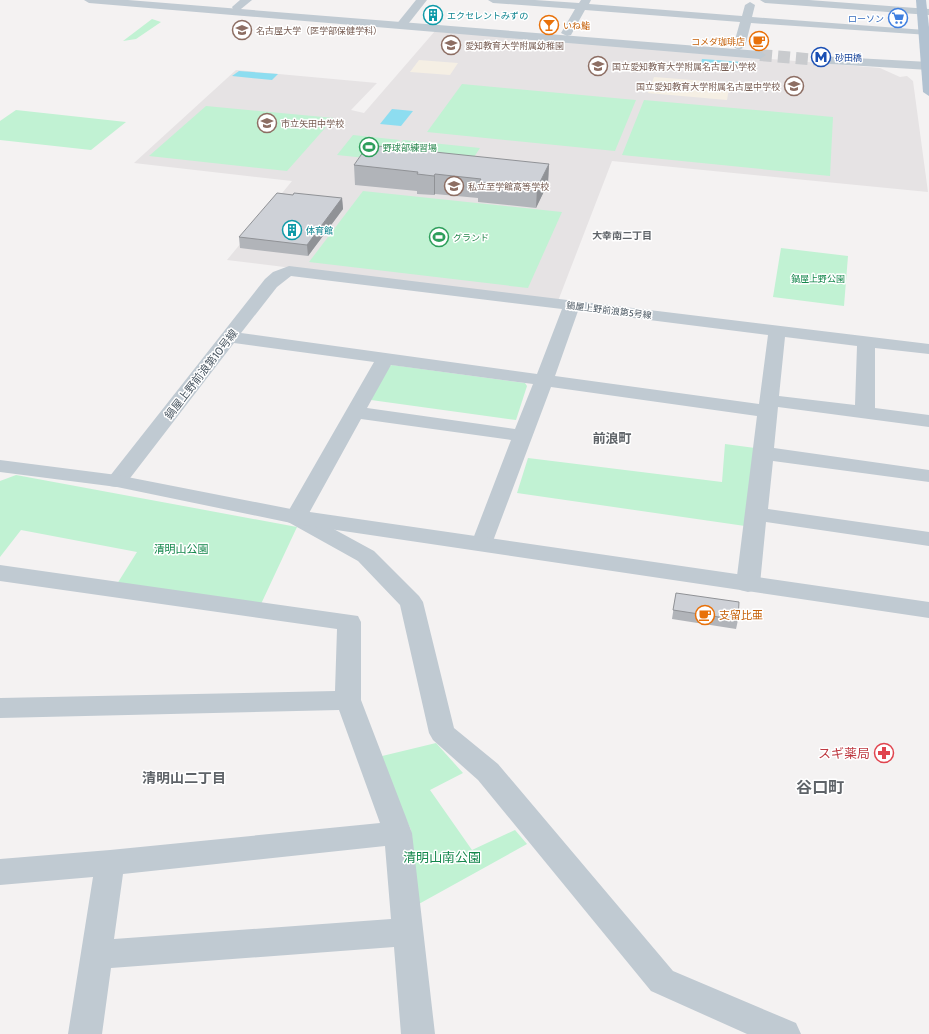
<svg xmlns="http://www.w3.org/2000/svg" width="929" height="1034" viewBox="0 0 929 1034" font-family="Cabin,'Noto Sans JP',sans-serif">
  <style>
    .education { fill: #e6e3e4 }
    .green { fill: #c1f2d3 }
    .sand { fill: #f5efe4 }
    .water { fill: #8dddf0 }
    .lines { fill: none; stroke-linecap: round; stroke-linejoin: round }
    .tertiary-tunnel { stroke: #c9cbce; stroke-width: 12; stroke-dasharray: 12 6; stroke-linecap: butt }
    .minor { fill: #c0cad2; fill-rule: evenodd }
    .tertiary { fill: #c0cad2; fill-rule: evenodd }
    .primary { fill: #b2c2d1; fill-rule: evenodd }
    .wall { fill: #b1b4b9 }
    .shaded-wall { fill: #909296 }
    .building { fill: #ced1d7; stroke: #909296 }
    .labels { text-anchor: middle; dominant-baseline: central; stroke-width: 3; stroke-linejoin: round; paint-order: stroke }
    .far-culture-label { font-size: 9px; fill: #0d838f; stroke: #fff; text-anchor: start }
    .far-shop-label { font-size: 9px; fill: #366cbe; stroke: #fff; text-anchor: end }
    .far-food-label { font-size: 9px; fill: #c56008; stroke: #fff; text-anchor: start }
    .far-education-label { font-size: 9px; fill: #785e54; stroke: #fff; text-anchor: start }
    .far-transit-label { font-size: 9px; fill: #164399; stroke: #fff; text-anchor: start }
    .far-leisure-label { font-size: 9px; fill: #27864d; stroke: #fff; text-anchor: start }
    .far-park-label { font-size: 9px; fill: #14874c; stroke: #fff }
    .far-street-label { font-size: 9px; fill: #495661; stroke: #fff }
    .far-neighbourhood-label { font-size: 10px; font-weight: bold; fill: #5e6368; stroke: #fff }
    .street-label { font-size: 11px; fill: #495661; stroke: #fff }
    .park-label { font-size: 11px; fill: #14874c; stroke: #fff }
    .food-label { font-size: 11px; fill: #c56008; stroke: #fff; text-anchor: start }
    .quarter-label { font-size: 13px; font-weight: bold; fill: #5e6368; stroke: #fff }
    .near-health-label { font-size: 13px; fill: #be3a42; stroke: #fff; text-anchor: end }
    .near-park-label { font-size: 13px; fill: #14874c; stroke: #fff }
    .near-neighbourhood-label { font-size: 14px; font-weight: bold; fill: #5e6368; stroke: #fff }
    .near-quarter-label { font-size: 16px; font-weight: bold; fill: #5e6368; stroke: #fff }
  </style>
  <rect width="100%" height="100%" fill="#f4f2f2"/>
  <path class="education" d="M435,31l445,37 20,9 7,-1 6,5 15,111 -316,-31 -54,140 -331,-41 65,-79 -158,-18 102,-93 141,13 -26,27 13,3z"/>
  <g class="green">
    <path d="M152,19l9,3 -25,17 -13,2z"/>
    <path d="M462,84l174,16 -21,51 -188,-19z"/>
    <path d="M644,100l189,17 -3,59 -208,-21z"/>
    <path d="M206,106l128,12 -47,53 -138,-15z"/>
    <path d="M16,110l110,12 -35,28 -91,-10v-19z"/>
    <path d="M353,135l47,5 -15,20 -48,-5z"/>
    <path d="M403,140l77,8 -12,18 -83,-3z"/>
    <path d="M363,191l199,21 -34,76 -219,-26z"/>
    <path d="M781,248l67,8 -4,50 -71,-9z"/>
    <path d="M392,365l133,18 2,3 -11,34 -145,-20 16,-33z"/>
    <path d="M725,444l30,4 -10,78 -228,-33 11,-35 194,24z"/>
    <path d="M16,475l281,52 -36,77 -144,-20 20,-32 -116,-22 -21,27v-76z"/>
    <path d="M436,743l27,30 -33,17 42,60 43,-20 12,14 -110,61 -6,-75 -33,-73z"/>
  </g>
  <g class="sand">
    <path d="M419,60l39,3 -8,12 -40,-3z"/>
    <path d="M654,77l76,6 -3,17 -79,-7z"/>
  </g>
  <g class="water">
    <path d="M702,59l41,3 -2,8 -41,-3z"/>
    <path d="M239,71l39,3 -6,6 -40,-4z"/>
    <path d="M392,109l21,2 -12,15 -21,-2z"/>
  </g>
  <g class="lines">
    <path class="tertiary-tunnel" d="M760,55l58,5"/>
    <g class="minor">
      <path d="M240,0h12l-11,9h-8l-1,-2z"/>
      <path d="M416,0h11l-22,28h-8l-2,-2z"/>
      <path d="M488,0h47l44,3 2,-3h10l-2,4 153,12 3,-11 5,-3 5,3 -3,12 173,13 4,1v4l-178,-12 -6,24 -6,3 -6,-3 7,-25 -155,-12 -14,25 -4,1 -6,-3 14,-24 -82,-6z"/>
      <path d="M760,0h49l120,9v6l-164,-12z"/>
      <path d="M289,266l640,78v10l-54,-6v60l54,7v12l-151,-20 -4,41 155,22v12l-156,-21 -5,48 161,23v14l-163,-24 -6,62 -4,6 -8,2 -8,-2 -4,-6 21,-168 -206,-29 -61,162 -8,2 -8,-2 -3,-5 40,-104 -150,-21 -53,96 66,36 45,45 4,6 31,126 44,36 175,207 123,52 5,11h-54l-96,-43 -173,-211 -45,-40 -4,-7 -29,-128 -42,-44 -70,-39 -3,-5 89,-155 -140,-19 -110,143 -7,1 -7,-1 -4,-5 159,-202 8,-7zM291,276l271,33 -25,65 -296,-41 36,-46zM578,311l190,24 -9,69 -204,-28zM785,337l72,9 -2,59 -76,-9zM391,365l142,19 -18,45 -148,-21z"/>
      <path d="M0,565l358,51 3,6v78l51,133 23,201h-34l-7,-87 -283,21 -9,66h-34l25,-157 -93,8v-26l110,-9 270,-27 -41,-113 -339,8v-20l335,-7 2,-62 -337,-48zM385,846l6,73 -277,20 9,-65z"/>
    </g>
    <g class="tertiary">
      <path d="M84,0h44l632,51 6,4 -6,4 -671,-56z"/>
      <path d="M818,56l111,6v8l-115,-7 -2,-3z"/>
      <path d="M0,460l117,15 179,35 633,92v16l-633,-94 -179,-37 -117,-15z"/>
    </g>
    <path class="primary" d="M916,0h10l3,27v69l-6,-4z"/>
  </g>
  <g class="wall">
    <path d="M549,164l-1,19 -12,25 -58,-6v-4l-43,-4 -1,1 -17,-1v-3l-62,-6 -1,-20z"/>
    <path d="M293,195l49,3 1,11 -35,47 -68,-8 -1,-11z"/>
    <path d="M676,593l62,27 -2,9 -64,-10z"/>
  </g>
  <g class="shaded-wall">
    <path d="M549,164l-1,19 -12,25 1,-20z"/>
    <path d="M435,174v20l-1,1v-19z"/>
    <path d="M342,198l1,11 -35,47 -1,-11z"/>
  </g>
  <g class="building">
    <path d="M368,145l181,19 -12,24 -58,-6 2,-3 -46,-5 -1,2 -17,-2 1,-2 -64,-7z"/>
    <path d="M277,193l16,2 1,-2 48,5 -35,47 -68,-8z"/>
    <path d="M676,593l63,9 -1,18 -65,-10z"/>
  </g>
  <defs>
    <g id="building-ring" transform="scale(1)"><circle r="9.5" fill="#fff" stroke="#0f9aa8" stroke-width="1.5"/><path d="M-4-6H4V6H1V3H-1V6H-4ZM-2.5-4.3h1.7v1.8h-1.7ZM.8-4.3h1.7v1.8H.8ZM-2.5-1h1.7V.8h-1.7ZM.8-1h1.7V.8H.8Z" fill="#0f9aa8"/></g>
    <g id="supermarket-ring" transform="scale(1)"><circle r="9.5" fill="#fff" stroke="#3f7fe0" stroke-width="1.5"/><path d="M-6-5.5h2.5l.6 2H6L4.5 2H-2.5L-4.4-4H-6ZM-1.5 3.2a1.3 1.3 0 1 0 .1 0ZM3 3.2a1.3 1.3 0 1 0 .1 0Z" fill="#3f7fe0"/></g>
    <g id="bar-ring" transform="scale(1)"><circle r="9.5" fill="#fff" stroke="#e8710a" stroke-width="1.5"/><path d="M-6-5H6L.8 .8V4.5H3.5V6h-7V4.5H-.8V.8Z" fill="#e8710a"/></g>
    <g id="university-ring" transform="scale(1)"><circle r="9.5" fill="#fff" stroke="#8d6e63" stroke-width="1.5"/><path d="M0-5L7-2L0 1L-7-2ZM-4 1L0 2.5L4 1V4Q0 6-4 4Z" fill="#8d6e63"/></g>
    <g id="cafe-ring" transform="scale(1)"><circle r="9.5" fill="#fff" stroke="#e8710a" stroke-width="1.5"/><path d="M-5.5-4.5H6V0H3Q3 3.5 0 3.5H-2.5Q-5.5 3.5-5.5 0ZM3-3.2v2h1.7v-2ZM-6 4.5H4V6H-6Z" fill="#e8710a"/></g>
    <g id="school-ring" transform="scale(1)"><circle r="9.5" fill="#fff" stroke="#8d6e63" stroke-width="1.5"/><path d="M0-5L7-2L0 1L-7-2ZM-4 1L0 2.5L4 1V4Q0 6-4 4Z" fill="#8d6e63"/></g>
    <g id="metro-ring" transform="scale(1)"><circle r="9.5" fill="#fff" stroke="#1a4fb4" stroke-width="1.5"/><path d="M-5.5 5V-5H-3L0 0L3-5H5.5V5H3V-.5L0 4L-3-.5V5Z" fill="#1a4fb4"/></g>
    <g id="stadium-ring" transform="scale(1)"><circle r="9.5" fill="#fff" stroke="#2e9e5b" stroke-width="1.5"/><path d="M0-5a6.5 5 0 1 0 0 10a6.5 5 0 1 0 0-10ZM-3.5-1.8h7v3.6h-7Z" fill="#2e9e5b"/></g>
    <g id="pharmacy-ring" transform="scale(1)"><circle r="9.5" fill="#fff" stroke="#e0444e" stroke-width="1.5"/><path d="M-2-6h4v4h4v4h-4v4h-4v-4h-4v-4h4Z" fill="#e0444e"/></g>
  </defs>
  <g fill-rule="evenodd">
    <use href="#building-ring" x="433" y="15"/>
    <use href="#supermarket-ring" x="898" y="18"/>
    <use href="#bar-ring" x="549" y="25"/>
    <use href="#university-ring" x="242" y="30"/>
    <use href="#cafe-ring" x="759" y="41"/>
    <use href="#school-ring" x="451" y="45"/>
    <use href="#metro-ring" x="821" y="57"/>
    <use href="#school-ring" x="598" y="66"/>
    <use href="#school-ring" x="794" y="86"/>
    <use href="#school-ring" x="267" y="123"/>
    <use href="#stadium-ring" x="369" y="147"/>
    <use href="#school-ring" x="454" y="186"/>
    <use href="#building-ring" x="292" y="230"/>
    <use href="#stadium-ring" x="439" y="237"/>
    <use href="#cafe-ring" x="705" y="615"/>
    <use href="#pharmacy-ring" x="884" y="753"/>
  </g>
  <g class="labels">
    <g class="far-culture-label">
      <text x="447" y="15">エクセレントみずの</text>
      <text x="306" y="230">体育館</text>
    </g>
    <g class="far-shop-label">
      <text x="884" y="18">ローソン</text>
    </g>
    <g class="far-food-label">
      <text x="563" y="25">いね鮨</text>
      <text x="745" y="41" text-anchor="end">コメダ珈琲店</text>
    </g>
    <g class="far-education-label">
      <text x="256" y="30">名古屋大学（医学部保健学科）</text>
      <text x="465" y="45">愛知教育大学附属幼稚園</text>
      <text x="612" y="66">国立愛知教育大学附属名古屋小学校</text>
      <text x="780" y="86" text-anchor="end">国立愛知教育大学附属名古屋中学校</text>
      <text x="281" y="123">市立矢田中学校</text>
      <text x="468" y="186">私立至学館高等学校</text>
    </g>
    <g class="far-transit-label">
      <text x="835" y="57">砂田橋</text>
    </g>
    <g class="far-leisure-label">
      <text x="383" y="147">野球部練習場</text>
      <text x="453" y="237">グランド</text>
    </g>
    <g class="far-park-label">
      <text x="818" y="278">鍋屋上野公園</text>
    </g>
    <g class="far-street-label">
      <text transform="translate(609 310) rotate(7)">鍋屋上野前浪第5号線</text>
    </g>
    <g class="far-neighbourhood-label">
      <text x="622" y="235">大幸南二丁目</text>
    </g>
    <g class="street-label">
      <text transform="translate(201 374) rotate(-52)">鍋屋上野前浪第10号線</text>
    </g>
    <g class="park-label">
      <text x="181" y="549">清明山公園</text>
    </g>
    <g class="food-label">
      <text x="719" y="615">支留比亜</text>
    </g>
    <g class="quarter-label">
      <text x="612" y="438">前浪町</text>
    </g>
    <g class="near-health-label">
      <text x="870" y="753">スギ薬局</text>
    </g>
    <g class="near-park-label">
      <text x="442" y="857">清明山南公園</text>
    </g>
    <g class="near-neighbourhood-label">
      <text x="184" y="778">清明山二丁目</text>
    </g>
    <g class="near-quarter-label">
      <text x="820" y="787">谷口町</text>
    </g>
  </g>
</svg>
